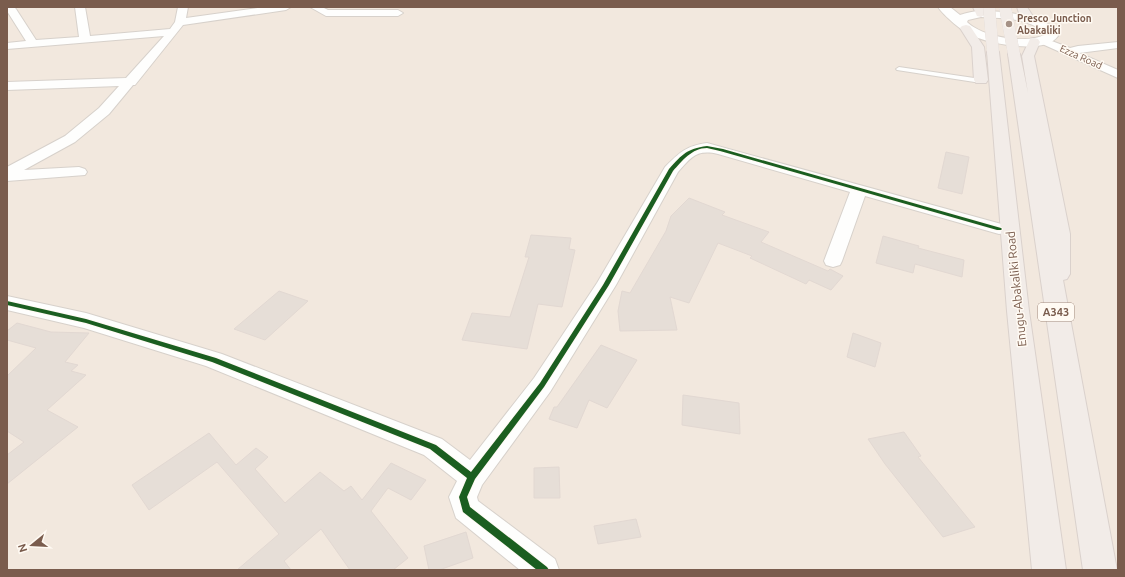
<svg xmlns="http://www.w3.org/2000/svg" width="1125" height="577" viewBox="0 0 1125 577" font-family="Ubuntu,sans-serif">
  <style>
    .residential { fill: #f2e8de }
    .building { fill: #e6ded7; stroke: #e2d8d2 }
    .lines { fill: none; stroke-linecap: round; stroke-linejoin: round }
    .service-casing { stroke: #d7d1cb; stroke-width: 2 }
    .minor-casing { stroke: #d7d1cb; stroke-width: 2 }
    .secondary-casing { stroke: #d9d2cb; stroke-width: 2 }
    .trunk-casing { stroke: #dad1cc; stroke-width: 2 }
    .service { fill: #fefefd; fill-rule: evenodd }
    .minor { fill: #fefefd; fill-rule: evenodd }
    .secondary { fill: #fefefd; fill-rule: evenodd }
    .trunk { fill: #f2ece8; fill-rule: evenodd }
    .trunk-bridge-casing { stroke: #dad1cc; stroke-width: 12; stroke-linecap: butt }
    .trunk-bridge { stroke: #f2ece8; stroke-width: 12 }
    .cycleway-casing { stroke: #fffaf3; stroke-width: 2 }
    .cycleway { fill: #1b5e20; fill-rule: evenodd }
    .poi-dot { fill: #a69286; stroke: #fffaf3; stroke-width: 1.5 }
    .labels { text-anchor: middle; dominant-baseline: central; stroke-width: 3; stroke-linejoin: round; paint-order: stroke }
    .far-poi-label { font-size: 10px; font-weight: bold; fill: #7a5c4d; stroke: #fffaf3; text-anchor: start }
    .far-street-label { font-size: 10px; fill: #7a5c4d; stroke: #fffaf3 }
    .shield { fill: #fffaf3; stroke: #a28b7f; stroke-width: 1 }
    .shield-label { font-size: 11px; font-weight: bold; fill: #7a5c4d }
    .street-label { font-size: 12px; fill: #7a5c4d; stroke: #fffaf3 }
  </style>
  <rect width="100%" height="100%" fill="#f9f5f0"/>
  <rect class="residential" x="7" y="7" width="1111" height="563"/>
  <g class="building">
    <path d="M946,152l23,5 -7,37 -24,-6z"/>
    <path d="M689,198l36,14 -3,3 47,17 -8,10 67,29 2,-2 13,7 -12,14 -22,-10 -3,4 -56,-26 2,-2 -34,-13 -29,60 -19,-6 7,33 -57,1 -2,-20 4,-20 8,2 36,-62 5,-15z"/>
    <path d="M531,235l40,3 -2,11 6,1 -13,57 -24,-3 -11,45 -65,-9 10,-27 38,4 19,-60h-4z"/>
    <path d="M883,236l36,10 -1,2 46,12 -2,17 -47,-13 -2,9 -37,-10z"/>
    <path d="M279,291l29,10 -43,39 -31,-11z"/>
    <path d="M17,323l34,9 38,1 -24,29 13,3 -7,6 15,4 -39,35 31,17 -71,57v-29l17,-13 -17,-11v-55l29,-28 -29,-8v-9z"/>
    <path d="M853,333l28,10 -6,24 -28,-10z"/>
    <path d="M601,345l36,15 -30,48 -18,-8 -12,28 -28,-9 5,-12h3z"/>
    <path d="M683,395l56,8 1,31 -58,-9z"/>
    <path d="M904,432l17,24 -3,1 57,70 -32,10 -58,-73 -17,-25z"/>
    <path d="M209,433l27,32 20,-17 12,9 -13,12 30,34 35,-31 24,19 7,-5 11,14 29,-37 35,17 -15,20 -23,-12 -17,23 37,47 -15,12h-43l-29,-41 -37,32 7,9h-54l42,-36 -62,-72 -68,48 -17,-25z"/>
    <path d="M559,467l1,31h-26v-30z"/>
    <path d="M636,519l5,18 -43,7 -4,-18z"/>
    <path d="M466,532l7,26 -34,12h-10l-5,-24z"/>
  </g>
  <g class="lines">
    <g class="service-casing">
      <path id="service" d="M899,67l82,12 3,2 -3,2 -84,-13 -1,-1z"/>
    </g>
    <g class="minor-casing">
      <g id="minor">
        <path d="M7,7h7l2,2 20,31 43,-3 -4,-30h10l5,29 80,-7 5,-7 3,-15h10l-2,11 79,-11h26l-5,3 -103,15 -48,60h-2l-24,29 -34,28 -51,28 55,-3 6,2 2,3 -2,3 -78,6v-14l58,-31 34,-28 20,-22 -112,4v-8l119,-4 38,-42 -157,13v-6l19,-2 -19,-30z"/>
        <path d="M310,7h12l6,3h70l5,3 -5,3h-72z"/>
        <path d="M1044,38l26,10 8,-2 40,-4v6l-39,5 39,17v8l-78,-35 -1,-2 1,-2z"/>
        <path d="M707,143l298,82 3,4 -3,4 -6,1 -134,-38 -23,65 -2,4 -7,2 -7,-2 -2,-4 26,-69 -132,-38c-21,-5 -27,3 -40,18l-62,113 -66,107 -68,93 -5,12 1,4 77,58 4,11h-39l-64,-52 -7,-21 8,-16 -33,-26 -218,-89 -122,-38 -77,-18v-14l79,17 136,41 220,85 28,21 64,-82 63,-95 68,-116c15,-15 21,-21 42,-24z"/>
      </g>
    </g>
    <g class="secondary-casing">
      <path id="secondary" d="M938,7h12l10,8c6,-2 14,-4 21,-4 15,-1 76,5 77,25 -13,19 -67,8 -85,0 -10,-4 -29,-20 -35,-29zM981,17c22,1 49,1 65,17 -19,11 -64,3 -79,-12l1,-2z"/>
    </g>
    <g class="trunk-casing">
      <g id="trunk">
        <path d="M973,7h10l3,7 -5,3 -4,-1z"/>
        <path d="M1017,7h10l9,14 -2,2h-8l-7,-10z"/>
        <path d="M966,25l4,1 14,21 4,33 -2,3h-10l-2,-3 -2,-33 -12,-19 2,-2z"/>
        <path d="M1034,38l4,1 2,3 -6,14 36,178v40l-3,5 -4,1 54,290h-34l-75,-516 2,-3h8l2,3 8,39 -6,-37 8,-17z"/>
        <path d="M993,48l4,1 2,3 30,259 37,259h-34l-25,-259 -20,-259 2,-3z"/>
      </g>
    </g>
    <use href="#service" class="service"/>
    <use href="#minor" class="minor"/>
    <use href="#secondary" class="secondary"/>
    <use href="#trunk" class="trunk"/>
    <g class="trunk-bridge-casing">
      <g id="trunk-bridge">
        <path d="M989,7l4,45"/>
        <path d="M1005,7l9,47"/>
      </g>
    </g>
    <use href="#trunk-bridge" class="trunk-bridge"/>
    <g class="cycleway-casing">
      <path id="cycleway" d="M707,146l16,3 278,79 1,1 -1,1h-4l-277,-79c-4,-1 -9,-2 -13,-3 -15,0 -25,13 -34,23l-64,114 -65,102 -69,92 -8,18 3,10 77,60 2,3h-12l-74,-58 -4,-15 8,-19 -37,-29 -218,-87 -126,-39 -79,-18v-4l79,18 130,39 220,87 35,27 69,-89 63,-98 66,-116c14,-15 17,-20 38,-23z"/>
    </g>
    <use href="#cycleway" class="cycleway"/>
  </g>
  <circle class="poi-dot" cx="1009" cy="24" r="4"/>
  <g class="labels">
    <g class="far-poi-label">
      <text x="1017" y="18">Presco Junction<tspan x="1017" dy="12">Abakaliki</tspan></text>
    </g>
    <g class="far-street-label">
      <text transform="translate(1081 57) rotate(24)">Ezza Road</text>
    </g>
    <rect class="shield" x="1038" y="303" width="36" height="18" rx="3"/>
    <g class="shield-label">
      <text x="1056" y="312">A343</text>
    </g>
    <g class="street-label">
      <text transform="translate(1016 289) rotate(-96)">Enugu-Abakaliki Road</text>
    </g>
  </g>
  <rect width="1125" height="577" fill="none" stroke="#7a5c4d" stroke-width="16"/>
  <g transform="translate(32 545) rotate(252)" stroke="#fffaf3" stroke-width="3" paint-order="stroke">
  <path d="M0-3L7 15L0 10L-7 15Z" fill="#7a5c4d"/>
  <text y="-6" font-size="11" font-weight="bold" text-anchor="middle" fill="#7a5c4d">N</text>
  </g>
</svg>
